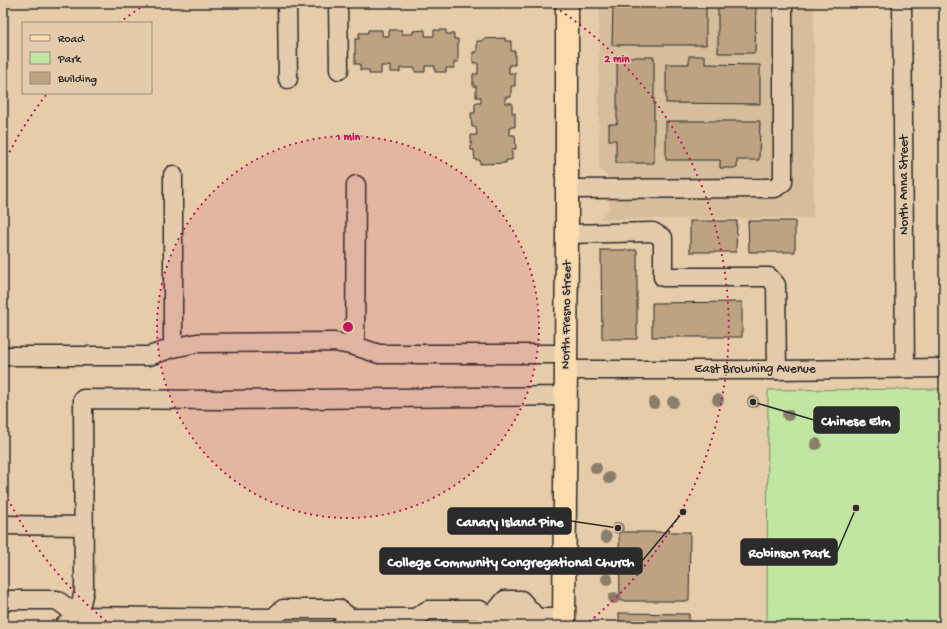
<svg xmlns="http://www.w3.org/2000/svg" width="947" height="629" viewBox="0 0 947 629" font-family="'Gochi Hand',sans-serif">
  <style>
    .built { fill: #d6bd9b }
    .green { fill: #c1e6a1; stroke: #768866 }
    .building { fill: #bda382; stroke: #2b2b2b }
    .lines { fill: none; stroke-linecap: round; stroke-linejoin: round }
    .minor-casing { stroke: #2b2b2b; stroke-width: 21 }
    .major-casing { stroke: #2b2b2b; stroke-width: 25 }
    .minor { stroke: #e3cbac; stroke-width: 18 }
    .major { stroke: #fcdcac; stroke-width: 22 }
    .tree { fill: #887e6a }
    .ring { fill: none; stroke: #c2185b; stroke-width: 2; stroke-dasharray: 2 4 }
    .labels { text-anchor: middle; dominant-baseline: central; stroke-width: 3; stroke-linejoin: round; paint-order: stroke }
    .street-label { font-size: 13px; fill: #2b2b2b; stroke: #e3cbac }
    .centre { fill: #c2185b; stroke: #e3cbac; stroke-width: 2 }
    .ring-label { font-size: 12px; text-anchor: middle; font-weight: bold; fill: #c2185b; stroke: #e3cbac; stroke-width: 3; stroke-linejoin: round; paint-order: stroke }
    .leader { fill: none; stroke: #2b2b2b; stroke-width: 1.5 }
    .callout-dot { fill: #2b2b2b; stroke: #e3cbac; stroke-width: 1.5 }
    .callout { fill: #2b2b2b; stroke: #2b2b2b; stroke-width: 1.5 }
    .callout-label { font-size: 14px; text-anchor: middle; font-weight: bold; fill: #fff }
  </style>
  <rect width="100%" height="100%" fill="#e7cca9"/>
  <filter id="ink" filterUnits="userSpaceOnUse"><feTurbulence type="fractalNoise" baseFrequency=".025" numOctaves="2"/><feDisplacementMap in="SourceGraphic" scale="8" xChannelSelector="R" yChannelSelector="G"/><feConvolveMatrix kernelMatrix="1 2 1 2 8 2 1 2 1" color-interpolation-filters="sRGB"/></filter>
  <g filter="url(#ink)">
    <path class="built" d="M599,3h215l-1,215 -214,1 10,-10v-31l-10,-10z"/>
    <path class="green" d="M944,389v237h-177l1,-236z"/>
    <g class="building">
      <path d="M635,3h17v3h54v39h-94l1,-39h22z"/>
      <path d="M718,3h38l-1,50h-37z"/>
      <path d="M368,30h14v6h7v-6h13v4h11v-3l12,-1v6h9v-6h12v4h8v5h4v23h-4v6h-8v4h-11v-6h-10v6h-10v-4h-15v4h-10v-6h-9v8h-12v-4h-9v-6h-5v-25h4v-6h9z"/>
      <path d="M505,38v3h6v10h4v14h-6v8h6v13h-4v11h-6v6h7v10h3v14h-5v8h5l1,14h-4v11h-6v3l-26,1v-4h-5l-1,-10h-3v-15h6l-1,-8h-4l-1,-14h4v-10h6v-6h-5v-11h-3v-12h5v-11h-5v-11h4v-11h6v-2z"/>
      <path d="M689,56h16v8l55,1v39l-94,-1v-39h23z"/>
      <path d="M617,57h37v106h-38v-23h-7v-16h8z"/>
      <path d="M666,121h94l-1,39h-22v8h-17v-8h-54z"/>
      <path d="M690,221h47l-1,31h-46z"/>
      <path d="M748,221h47v31h-46z"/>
      <path d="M601,250h36v89h-35z"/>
      <path d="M742,302v35h-90v-34z"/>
      <path d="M619,532h71l-1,69h-69z"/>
      <path d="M619,613l70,1v12h-70z"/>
    </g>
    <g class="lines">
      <g class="minor-casing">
        <g id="minor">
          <path d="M287,3l1,76"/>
          <path d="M338,3l1,67"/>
          <path d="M902,3l3,365"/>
          <path d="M567,189l208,-1 8,-6v-179"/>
          <path d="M567,234l86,-2 10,6v39h106l7,8 1,85"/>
          <path d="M355,346l1,-161"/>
          <path d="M173,348v-173"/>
          <path d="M3,356h146l24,-8 24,-5 138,-1 20,4 24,8h187"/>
          <path d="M566,370h211l167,-2"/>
          <path d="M3,525l81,1"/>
          <path d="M3,603l6,-3h48l21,16"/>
          <path d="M350,618l-11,-9h-56l-10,9 -195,-2 6,-25 -1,-192 140,1 343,-4"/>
          <path d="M485,624l20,-24h16l16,18"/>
          <path d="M64,626l14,-10"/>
          <path d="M341,626l9,-8h65l13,-8h52l11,8h73"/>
        </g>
      </g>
      <g class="major-casing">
        <path id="major" d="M564,626l3,-392v-231"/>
      </g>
      <use href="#minor" class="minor"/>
      <use href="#major" class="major"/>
    </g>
    <g class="tree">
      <circle cx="718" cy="400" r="6"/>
      <circle cx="673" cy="402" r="6"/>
      <circle cx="753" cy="402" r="6"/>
      <circle cx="654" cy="403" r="6"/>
      <circle cx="788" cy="415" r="6"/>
      <circle cx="816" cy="444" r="6"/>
      <circle cx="596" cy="468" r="6"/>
      <circle cx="609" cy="478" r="6"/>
      <circle cx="618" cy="528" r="6"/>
      <circle cx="606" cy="537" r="6"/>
      <circle cx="603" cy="554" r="6"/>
      <circle cx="607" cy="579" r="6"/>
      <circle cx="614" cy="598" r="6"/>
    </g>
  </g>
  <circle cx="348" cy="327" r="191" fill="#c2185b" fill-opacity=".12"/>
  <g class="ring">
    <circle cx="348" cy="327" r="191"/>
    <path d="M111 625A381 381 0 0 1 4 491M4 163A381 381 0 0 1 46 95M119 23A381 381 0 0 1 146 4M550 4A381 381 0 0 1 585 625"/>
  </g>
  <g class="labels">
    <g class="street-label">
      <text transform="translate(904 185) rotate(-90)">North Anna Street</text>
      <text transform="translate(567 315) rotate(-89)">North Fresno Street</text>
      <text x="755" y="369">East Browning Avenue</text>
    </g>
  </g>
  <circle cx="348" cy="327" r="6" class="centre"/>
  <g class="ring-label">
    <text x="617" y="62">2 min</text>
    <text x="348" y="140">1 min</text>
  </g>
  <path class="leader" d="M753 402L814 420M618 528L571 521M856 508L837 552M683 512L642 561"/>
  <g class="callout-dot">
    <circle cx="753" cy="402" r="4"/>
    <circle cx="618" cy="528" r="4"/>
    <circle cx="856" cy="508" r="4"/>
    <circle cx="683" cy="512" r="4"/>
  </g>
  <g class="callout">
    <rect x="814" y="407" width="85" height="26" rx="4"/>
    <rect x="448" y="508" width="123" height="26" rx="4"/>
    <rect x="741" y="539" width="96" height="26" rx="4"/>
    <rect x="380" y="548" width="262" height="26" rx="4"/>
  </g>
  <g class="callout-label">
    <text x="856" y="425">Chinese Elm</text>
    <text x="510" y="526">Canary Island Pine</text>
    <text x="789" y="557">Robinson Park</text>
    <text x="511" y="566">College Community Congregational Church</text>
  </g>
  <rect width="947" height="629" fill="none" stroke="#e3cbac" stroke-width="16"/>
  <rect x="8" y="8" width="931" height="613" fill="none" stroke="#2b2b2b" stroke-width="1.5" filter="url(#ink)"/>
  <rect x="22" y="22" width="130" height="72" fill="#e3cbac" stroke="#998b78"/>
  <rect x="30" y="35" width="20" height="6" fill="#fcdcac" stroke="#998b78"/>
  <text x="58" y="42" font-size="12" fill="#2b2b2b">Road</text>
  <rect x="30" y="52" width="20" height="12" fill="#c1e6a1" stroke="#998b78"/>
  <text x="58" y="62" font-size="12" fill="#2b2b2b">Park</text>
  <rect x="30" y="72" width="20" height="12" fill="#bda382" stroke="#998b78"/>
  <text x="58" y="82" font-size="12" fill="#2b2b2b">Building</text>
</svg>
